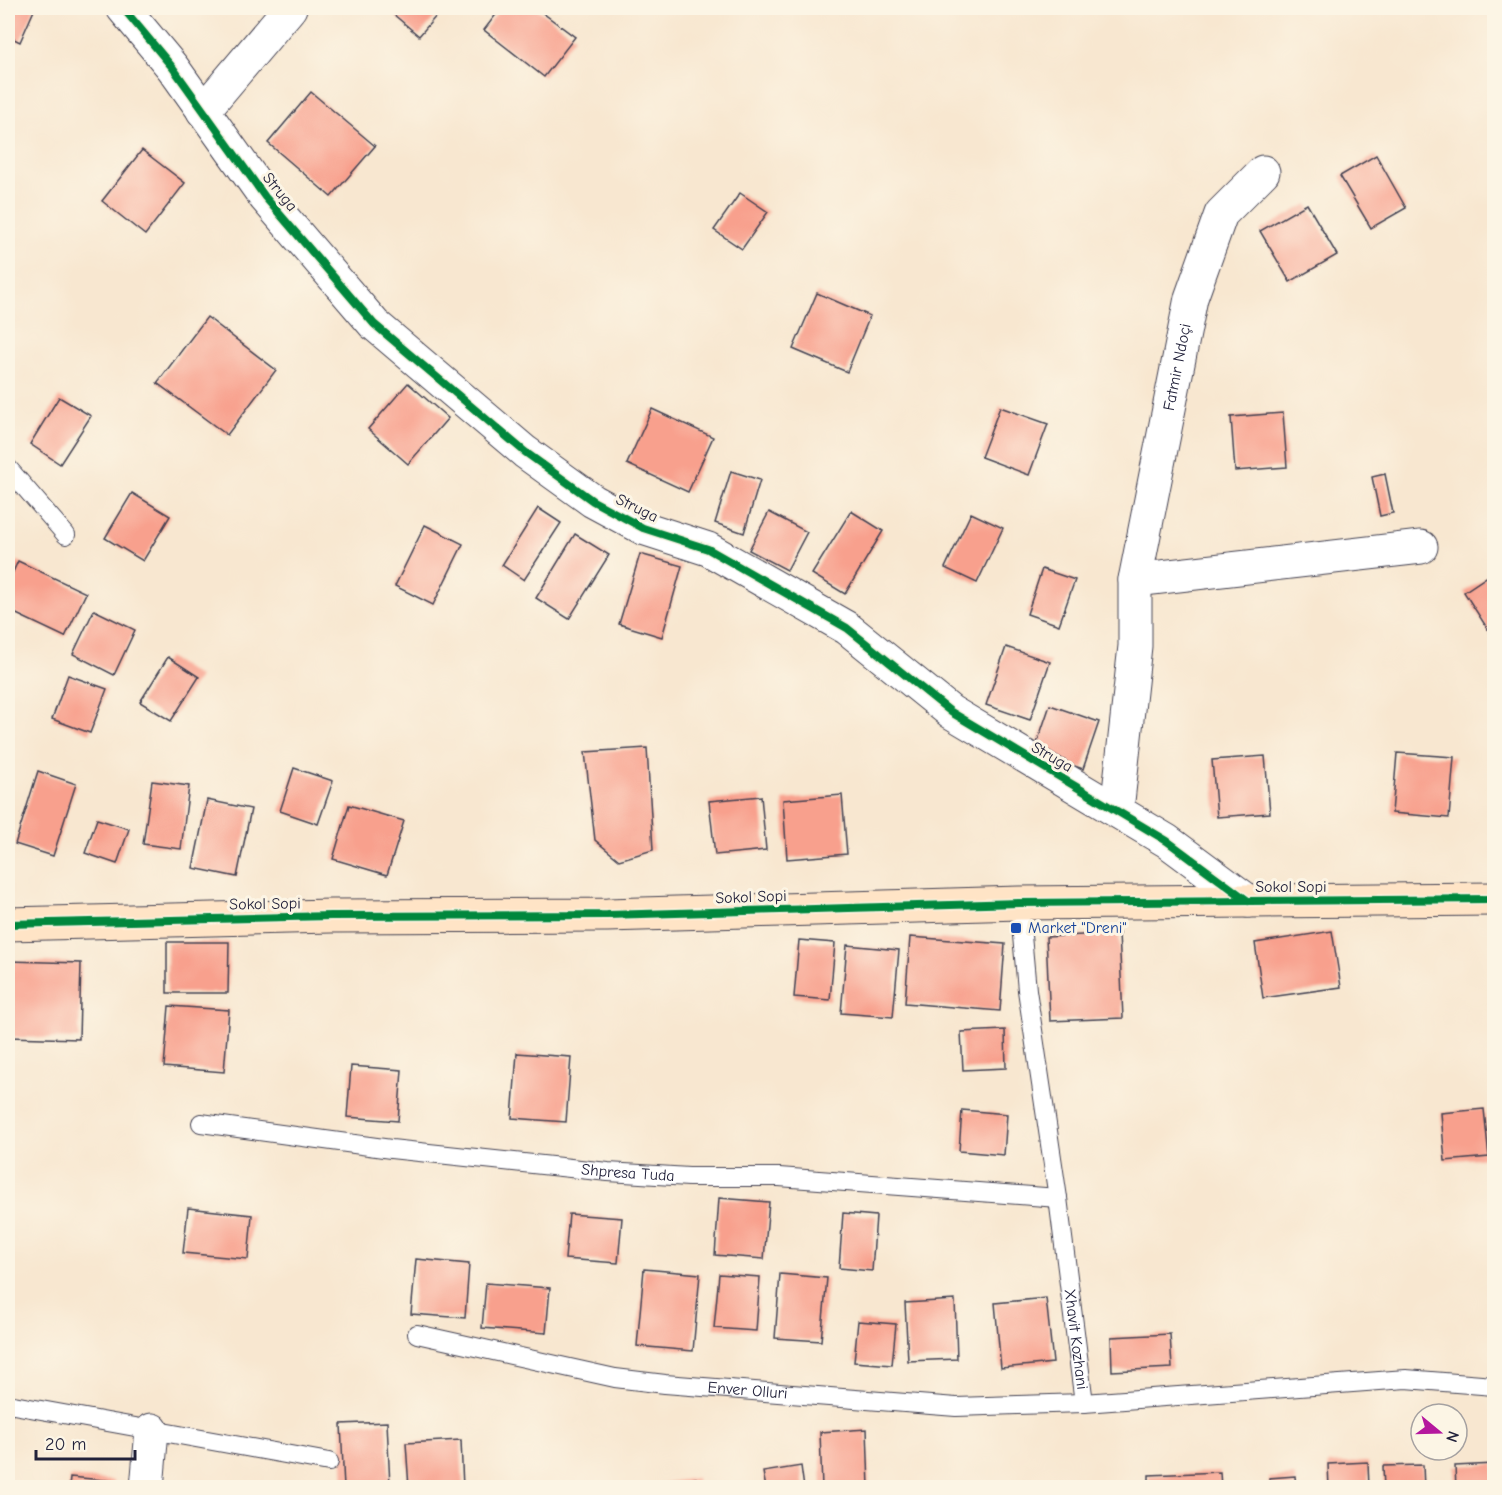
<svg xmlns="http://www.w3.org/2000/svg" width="1502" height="1495" viewBox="0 0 1502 1495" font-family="'Comic Neue',sans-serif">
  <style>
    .building { fill: #f8a08d }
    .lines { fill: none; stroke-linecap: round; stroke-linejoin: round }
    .lane-casing { stroke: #424051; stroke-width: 20 }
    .street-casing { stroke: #424051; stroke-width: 35 }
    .secondary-casing { stroke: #424051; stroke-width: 35 }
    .lane { stroke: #fff; stroke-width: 18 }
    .street { stroke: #fff; stroke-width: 33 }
    .secondary { stroke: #ffe4c6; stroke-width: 33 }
    .cycleway-casing { stroke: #fcf5e5; stroke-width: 11 }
    .cycleway { stroke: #00873e; stroke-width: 8 }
    .transit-dot { fill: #1a4fb4; stroke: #fcf5e5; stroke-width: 2 }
    .labels { text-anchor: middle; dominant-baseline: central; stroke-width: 6; stroke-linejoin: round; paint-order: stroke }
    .street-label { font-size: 16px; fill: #22223b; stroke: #fcf5e5 }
    .transit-label { font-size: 16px; fill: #164399; stroke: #fcf5e5; text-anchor: start }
  </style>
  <rect width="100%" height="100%" fill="#fcf5e5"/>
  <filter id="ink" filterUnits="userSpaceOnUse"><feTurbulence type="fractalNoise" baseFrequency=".0167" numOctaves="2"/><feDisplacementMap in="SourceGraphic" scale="12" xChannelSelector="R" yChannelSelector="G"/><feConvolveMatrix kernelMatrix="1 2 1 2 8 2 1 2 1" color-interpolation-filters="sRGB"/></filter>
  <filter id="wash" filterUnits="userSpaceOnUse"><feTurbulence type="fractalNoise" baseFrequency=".008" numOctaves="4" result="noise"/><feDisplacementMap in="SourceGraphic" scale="24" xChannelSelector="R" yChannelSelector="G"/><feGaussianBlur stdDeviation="1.35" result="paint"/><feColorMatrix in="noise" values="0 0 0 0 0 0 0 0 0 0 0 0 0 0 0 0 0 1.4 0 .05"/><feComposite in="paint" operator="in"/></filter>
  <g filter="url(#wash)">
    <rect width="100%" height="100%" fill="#f8e7d0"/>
    <g id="blocks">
      <g class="building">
        <path d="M8,8h27l-15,34 -12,-6z"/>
        <path d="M386,8h57l-24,28z"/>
        <path d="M501,8h35l39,29 -31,40 -60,-47z"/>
        <path d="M311,92l64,54 -44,51 -63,-54z"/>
        <path d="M142,150l43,33 -40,52 -43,-34z"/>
        <path d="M1376,155l30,53 -35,20 -31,-52z"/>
        <path d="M740,193l28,19 -26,37 -28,-19z"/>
        <path d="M1307,204l30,51 -47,27 -30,-51z"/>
        <path d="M817,293l53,23 -23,56 -54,-23z"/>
        <path d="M207,317l69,53 -49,65 -70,-52z"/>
        <path d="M408,383l40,35 -40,46 -40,-35z"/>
        <path d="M59,397l32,19 -31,48 -30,-20z"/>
        <path d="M1000,407l48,17 -19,51 -48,-18z"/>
        <path d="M652,409l61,28 -25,55 -61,-28z"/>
        <path d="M1283,413l4,54 -52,4 -4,-54z"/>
        <path d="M731,471l29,9 -16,53 -29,-10z"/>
        <path d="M1385,474l8,39 -13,3 -8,-39z"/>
        <path d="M132,493l38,23 -27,45 -38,-23z"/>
        <path d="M538,508l23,15 -37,57 -22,-15z"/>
        <path d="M851,511l32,20 -38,63 -33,-20z"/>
        <path d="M769,512l38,20 -20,38 -38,-20z"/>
        <path d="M971,513l32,15 -26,55 -32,-15z"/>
        <path d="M425,525l38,19 -30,61 -38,-19z"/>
        <path d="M575,534l34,21 -40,64 -33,-21z"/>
        <path d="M640,554l42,12 -20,71 -43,-13z"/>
        <path d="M18,561l68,32 -21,44 -57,-27v-27z"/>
        <path d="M1042,569l33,11 -16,45 -32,-11z"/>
        <path d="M1494,572v67l-30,-47z"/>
        <path d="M94,610l41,20 -21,45 -41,-21z"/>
        <path d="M1006,647l44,15 -20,58 -44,-15z"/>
        <path d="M168,657l31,20 -28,44 -31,-19z"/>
        <path d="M68,675l39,14 -17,44 -38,-14z"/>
        <path d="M1050,705l49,17 -16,47 -49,-17z"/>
        <path d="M647,748l6,102 -34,10 -24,-20 -10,-88z"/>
        <path d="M1397,753l57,4 -5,61 -57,-5z"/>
        <path d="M1265,756l5,57 -53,4 -5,-57z"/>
        <path d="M294,768l39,13 -15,43 -38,-13z"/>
        <path d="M38,771l38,13 -23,72 -38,-12z"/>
        <path d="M152,781l37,5 -8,63 -38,-5z"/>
        <path d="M842,795l5,59 -60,5 -4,-59z"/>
        <path d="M761,796l5,54 -51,5 -6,-54z"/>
        <path d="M207,800l44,9 -14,68 -44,-9z"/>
        <path d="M349,805l55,16 -17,54 -54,-16z"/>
        <path d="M97,819l32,10 -12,35 -32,-11z"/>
        <path d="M1332,931l9,56 -78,11 -8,-55z"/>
        <path d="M1119,933l4,85 -73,3 -4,-84z"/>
        <path d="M910,937l95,7 -5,67 -95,-8z"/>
        <path d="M799,940l36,3 -5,57 -36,-3z"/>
        <path d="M167,942h62l-1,51h-61z"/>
        <path d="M847,945l52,5 -6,67 -52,-4z"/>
        <path d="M8,961l73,2 -2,76 -71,-2z"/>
        <path d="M169,1006l60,4 -5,62 -60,-5z"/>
        <path d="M1005,1030l1,38 -43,2 -2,-38z"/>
        <path d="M517,1053l54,4 -5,65 -54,-4z"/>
        <path d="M351,1066l51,4 -4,51 -51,-4z"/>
        <path d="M1484,1109l5,48 -44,4 -4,-48z"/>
        <path d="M962,1110l45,4 -3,41 -45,-4z"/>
        <path d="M719,1198l50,4 -5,57 -49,-4z"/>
        <path d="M188,1208l64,7 -4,44 -65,-6z"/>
        <path d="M843,1213l33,3 -4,55 -33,-3z"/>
        <path d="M569,1214l53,4 -4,45 -53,-4z"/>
        <path d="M416,1259l53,5 -4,54 -54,-4z"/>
        <path d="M644,1269l56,5 -7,77 -56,-5z"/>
        <path d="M719,1274l41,3 -4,54 -42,-3z"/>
        <path d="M780,1274l47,4 -6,63 -46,-3z"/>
        <path d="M486,1283l64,5 -4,45 -64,-5z"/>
        <path d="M1046,1298l7,65 -52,5 -6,-65z"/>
        <path d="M955,1300l2,59 -49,2 -3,-58z"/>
        <path d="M858,1321l38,3 -4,41 -38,-3z"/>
        <path d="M1170,1334l2,34 -60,3 -1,-34z"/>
        <path d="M387,1422l3,64 -46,2 -3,-64z"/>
        <path d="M867,1429l2,59h-47l-2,-56z"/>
        <path d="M461,1440l2,48h-54l-3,-45z"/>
        <path d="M1368,1462l1,26h-40l-1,-24z"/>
        <path d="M1494,1464v24h-38l-1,-22z"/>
        <path d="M1423,1465l1,23h-40l-1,-22z"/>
        <path d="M801,1466l3,22h-38l-3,-16z"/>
        <path d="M1220,1472l1,16h-72v-13z"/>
        <path d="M1295,1476l1,12h-26l-1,-10z"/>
        <path d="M70,1477l44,4 -1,7h-44z"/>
        <path d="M696,1478l1,10h-37l-1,-4z"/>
      </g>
    </g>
  </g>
  <g filter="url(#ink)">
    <use href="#blocks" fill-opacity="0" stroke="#424051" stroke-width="1.5"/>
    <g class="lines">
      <g class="lane-casing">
        <g id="lane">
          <path d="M8,468l58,67"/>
          <path id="s1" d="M1019,903l8,87 31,208 26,205"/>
          <path id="s2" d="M201,1123l190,26 217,23 81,5h90l279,21"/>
          <path id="s3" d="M417,1334l198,44 50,6 291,23 128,-4 322,-24 88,7"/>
          <path d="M8,1404l321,58"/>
        </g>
      </g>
      <g class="street-casing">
        <g id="street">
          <path d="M123,8l50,60 92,129 109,127 151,128 68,49 50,27 65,21 139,79 104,84 216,129 81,60"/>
          <path d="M203,111l87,-103"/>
          <path d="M1135,580l286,-33"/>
          <path id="s4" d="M1117,810l18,-164v-66l56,-282 30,-84 42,-42"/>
          <path d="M147,1488l5,-58"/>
        </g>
      </g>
      <g class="secondary-casing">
        <path id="secondary" d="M8,924l323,-8 276,-1 412,-12 475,-4"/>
      </g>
      <use href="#lane" class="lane"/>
      <use href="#street" class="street"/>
      <use href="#secondary" class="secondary"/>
      <g class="cycleway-casing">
        <g id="cycleway">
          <path d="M123,8l50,60 92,129 109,127 151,128 68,49 50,27 65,21 139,79 104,84 216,129 81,60"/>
          <path d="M8,924l323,-8 276,-1 412,-12 475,-4"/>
        </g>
      </g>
      <use href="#cycleway" class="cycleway"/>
    </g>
  </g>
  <rect class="transit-dot" x="1010" y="922" width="12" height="12" rx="3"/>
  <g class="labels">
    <g class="street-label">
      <text transform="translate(280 192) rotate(51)">Struga</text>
      <text stroke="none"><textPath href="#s4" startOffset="448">Fatmir Ndoçi</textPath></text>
      <text transform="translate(637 508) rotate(26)">Struga</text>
      <text transform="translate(1052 757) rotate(30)">Struga</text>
      <text x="1291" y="887">Sokol Sopi</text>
      <text transform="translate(751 897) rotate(-2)">Sokol Sopi</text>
      <text transform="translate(265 904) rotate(-1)">Sokol Sopi</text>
      <text stroke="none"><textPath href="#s2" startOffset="430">Shpresa Tuda</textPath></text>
      <text stroke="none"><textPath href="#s1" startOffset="440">Xhavit Kozhani</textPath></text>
      <text stroke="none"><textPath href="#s3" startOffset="336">Enver Olluri</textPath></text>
    </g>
    <g class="transit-label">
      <text x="1028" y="928">Market "Dreni"</text>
    </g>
  </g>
  <rect width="1502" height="1495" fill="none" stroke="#fcf5e5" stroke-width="30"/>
  <g transform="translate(1439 1432) rotate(109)"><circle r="28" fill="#fcf5e5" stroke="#a5a1a1" stroke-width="1.5"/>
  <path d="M0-4.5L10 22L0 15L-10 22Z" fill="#b5179e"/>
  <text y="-9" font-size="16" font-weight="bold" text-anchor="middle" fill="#22223b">N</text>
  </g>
  <path d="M36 1450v9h99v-9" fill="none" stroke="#22223b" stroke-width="3"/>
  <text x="45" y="1450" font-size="18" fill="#22223b" stroke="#fcf5e5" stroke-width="4.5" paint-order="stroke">20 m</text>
</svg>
